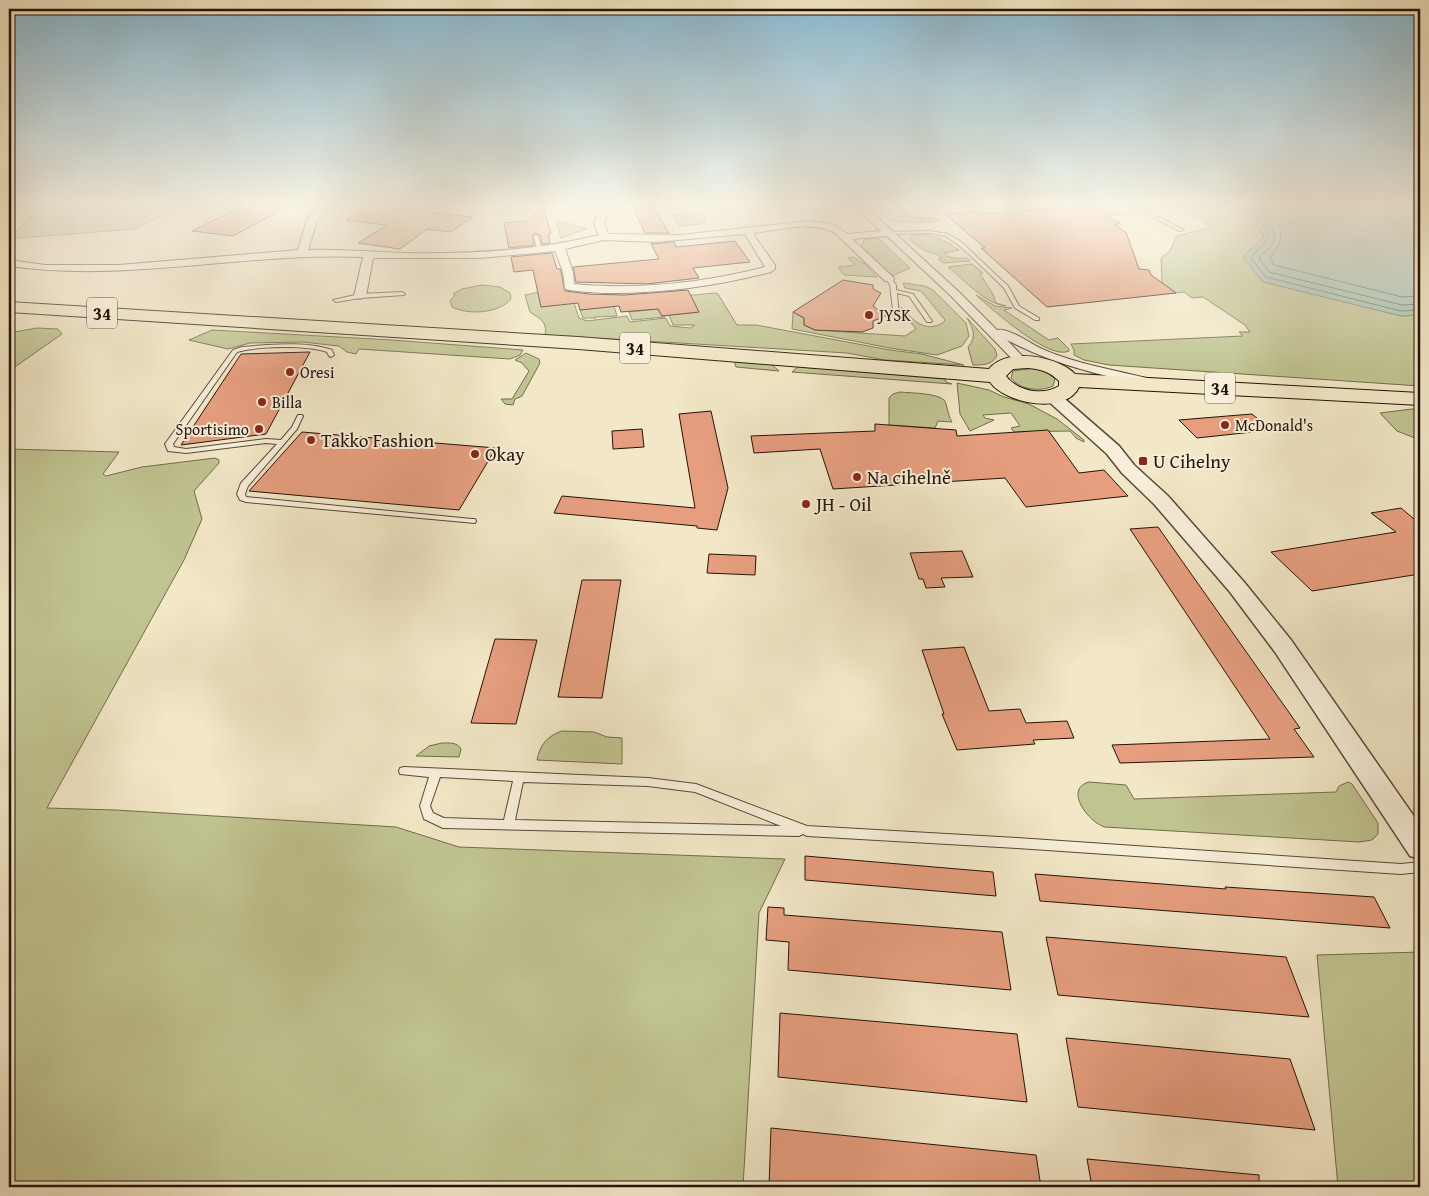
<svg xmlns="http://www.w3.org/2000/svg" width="1429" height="1196" viewBox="0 0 1429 1196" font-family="'Gentium Book Plus',serif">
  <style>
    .green { fill: #c0c491; stroke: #726c4c }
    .water { fill: #9bc0b2; stroke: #6c7b6e }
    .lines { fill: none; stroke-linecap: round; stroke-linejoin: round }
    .shore { stroke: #606a5c; stroke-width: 1 }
    .building { fill: #e69e7f; stroke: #251307 }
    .service-casing { stroke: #584837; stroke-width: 2 }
    .minor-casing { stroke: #584837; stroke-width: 2 }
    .tertiary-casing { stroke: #584837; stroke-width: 3 }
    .primary-casing { stroke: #251307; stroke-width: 2 }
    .service { fill: #f7efda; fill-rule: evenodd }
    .minor { fill: #f7efda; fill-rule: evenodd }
    .tertiary { fill: #f7efda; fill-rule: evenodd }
    .primary { fill: #f2e7c6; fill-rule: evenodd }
    .poi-dot { fill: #8f2418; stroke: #f7efda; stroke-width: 2 }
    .labels { text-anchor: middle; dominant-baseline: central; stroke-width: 4; stroke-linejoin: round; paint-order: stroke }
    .far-poi-label { font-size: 16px; fill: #251307; stroke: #f7efda; text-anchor: start }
    .shield { fill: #f7efda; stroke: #645546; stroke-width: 1 }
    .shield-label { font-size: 18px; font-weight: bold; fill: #251307 }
    .poi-label { font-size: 19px; fill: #251307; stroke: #f7efda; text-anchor: start }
  </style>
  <rect width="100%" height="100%" fill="#f2e7c6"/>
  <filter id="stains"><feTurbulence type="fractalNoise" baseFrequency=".004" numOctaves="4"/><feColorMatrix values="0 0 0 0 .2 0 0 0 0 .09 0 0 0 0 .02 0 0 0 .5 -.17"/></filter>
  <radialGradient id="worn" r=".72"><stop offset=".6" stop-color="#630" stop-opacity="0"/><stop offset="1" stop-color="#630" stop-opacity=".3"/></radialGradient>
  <g class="green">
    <path d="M48,206h112l16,2 -41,21 -117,9 -6,-1 22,-26z"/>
    <path d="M874,206h22c17,15 22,12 44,13l-4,3h-42l-5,-2z"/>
    <path d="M1085,206h39l9,4 1,3 -24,3 -5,-3 -7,1z"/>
    <path d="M1177,206h44l31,9 12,22 -21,20 158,59 19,-1v71l-311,-21 -25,-5 -10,-5v-5l-3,-6 172,-8 -4,-4h11l-5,-7 -42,-28 -11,1 -8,-6 -8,1 -14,-10 -1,-25 8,-6 8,-16 32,-8 -3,-6z"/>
    <path d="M694,213l9,2 3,6 -4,3 -23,2 -7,-11z"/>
    <path d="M556,220l27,8 3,1 -25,9z"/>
    <path d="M913,235c19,-2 31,5 46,15l-15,3c6,7 14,5 23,5l3,3 -26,2 -6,-4 4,-1 -6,-4c-9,-1 -21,-9 -27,-16z"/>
    <path d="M875,238l4,1 31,29 -18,8 -31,-30 3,-6z"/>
    <path d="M853,257l12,7 12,13 -33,-2 -6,-8 17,-2 -7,-7z"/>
    <path d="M972,264l11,9 -3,1 13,20 3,9 10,3c-23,-3 -41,-26 -58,-39z"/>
    <path d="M903,283l22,3 8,4 33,33 3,13 -7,10 -25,9 -47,-7 -98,-19 1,-17 11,6v7l11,5 90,6 11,-7 -13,-16 -2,-6c11,11 23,28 43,15l1,-2 -24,-29 -16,-3z"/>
    <path d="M482,285l18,2 10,6 1,6c-13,15 -43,16 -59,8l-2,-6 5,-6 -2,-1 9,-5z"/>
    <path d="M544,291l30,12 5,15 8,3 40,-5 3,6 36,-4 4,8 20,2 5,-3h-22l-4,-10 30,-3 -25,-15 41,-4 3,1 19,31h19l134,25 32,4 42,11 -79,-5 -38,-7 -302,-18c3,-13 -6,-17 -15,-23l-5,-17z"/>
    <path d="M976,295l19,11 17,2 -8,2 45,30 9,-2 11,11v2c-20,10 -77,-42 -93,-56z"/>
    <path d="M614,306l3,10 -22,1 1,1h-13l-3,-8z"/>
    <path d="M658,309l4,7 3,1 -33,3 -3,-8z"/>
    <path d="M967,318l28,31 2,6c-4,10 -14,10 -24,10l-5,-18c9,-10 5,-19 -1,-29z"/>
    <path d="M37,328l21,1 4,5 -53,37v-38z"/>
    <path d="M212,330l180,10 131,10 -3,5 -10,4 -151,-10 -3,5 -9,-2 -8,-6 -37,-4 -52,1 -22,6 -39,-9z"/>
    <path d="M526,353l13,6 1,4 -18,33 -7,3 -2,6 -8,-1 -4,-5h11l17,-28 -7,-8 -7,-3z"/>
    <path d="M734,360l36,3 9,8 -43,-4z"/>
    <path d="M800,365l145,14 1,3 6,2 -160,-12z"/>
    <path d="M1032,368l15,4 8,7 -2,7c-13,6 -33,4 -42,-8l2,-7z"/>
    <path d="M957,383l32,7 15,7 25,7 28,15 27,21v2l-8,-4 -6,-7 -56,1 -3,-4 9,-2 -9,-13 -28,2 2,3 9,2 -24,11 -10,-17z"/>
    <path d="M900,392c10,1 37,1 44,8 3,3 4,17 8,22l-14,-1 -3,7 -46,-3v-27l4,-4z"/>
    <path d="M1420,408v32l-23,-9 -17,-18z"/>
    <path d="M9,449l110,3 -16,22 3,2 36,-9 73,-9 4,2v3l-25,28 8,28 -18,41 -137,248 68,2 281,17 63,20 326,12 -26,54 -16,274h-734z"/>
    <path d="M562,731l32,1 13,5 15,1v26l-85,-4c3,-15 10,-24 25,-29z"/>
    <path d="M442,743c8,0 15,-1 19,6l-2,8 -43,-1 13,-10z"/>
    <path d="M1089,782l37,3 8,14 202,-7 3,-6 9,-4 4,2 26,39v11l-6,6 -13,2 -254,-15c-16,-4 -42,-38 -16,-45z"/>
    <path d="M1420,952v235h-82l-21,-232z"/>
  </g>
  <path class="water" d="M1221,206h199v109l-19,1 -138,-34 -20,-25 21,-20 -12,-22z"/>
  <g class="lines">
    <g class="shore">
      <path d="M1238,206l17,5 14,26 -18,21 15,19 135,34 19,-1"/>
      <path d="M1258,206l17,29 -2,9 -14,14 10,14 133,33 18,-1"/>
      <path d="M1268,206c13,22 20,30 2,52l4,7 128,32 18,-1"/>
    </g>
  </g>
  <g class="building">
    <path d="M243,206h46l-56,30 -41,-5z"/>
    <path d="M370,206h1l101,11 -21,15 -24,-3 -27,20 -42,-6 29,-18 -41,-5z"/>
    <path d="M632,206h21l16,27h-24z"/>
    <path d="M1083,206h10l28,18h-7l12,8 13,37 10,1 2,5 25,18 -129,14 -66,-59h4l-40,-34 35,-3 4,3z"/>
    <path d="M543,207l8,27h-3l2,9 -8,1 -2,-9 -5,-2 -3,3 2,9 -25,3 -5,-25 22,-2z"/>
    <path d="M735,241l15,21 -57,6 6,10 -53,6 -70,-2 -3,-15 86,-8 -8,-15 23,-2 2,5z"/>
    <path d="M552,253l5,16h3l1,3 4,19 24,3 35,1 64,-5 11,22 -37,4 -4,-7 -37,3 -2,-6 -39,4 -2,-7 -37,4 -8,-37 -19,2 -3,-15z"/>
    <path d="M843,280l30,5v4l8,4 -8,13 13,10 -13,5v7l-11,4 -47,-2 -11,-5v-7l-11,-6z"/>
    <path d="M310,352l-44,82 -85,11 60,-91z"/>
    <path d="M711,411l17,77 -11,42 -20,-2v-2l-143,-13 8,-17 133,12 -16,-94z"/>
    <path d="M1252,414l19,16 -74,8 -18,-18z"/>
    <path d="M875,424l81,6 1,6 91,-6 31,43 25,-3 24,26 -102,11 -21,-29 -172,11 -13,-40 -66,4 -3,-17 124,-5z"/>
    <path d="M642,429l2,18 -31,2 -1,-18z"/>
    <path d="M302,432l194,16 -37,62 -210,-19z"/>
    <path d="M1401,508l19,16v50l-108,17 -41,-39 125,-20 -25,-19z"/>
    <path d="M1158,527l142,201 -6,1 20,28 -194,6 -8,-18 158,-6 -140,-210z"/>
    <path d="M962,551l11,26 -32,1 4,9 -19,1 -3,-9h-4l-9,-26z"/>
    <path d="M709,554l47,2 -1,19 -48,-2z"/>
    <path d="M582,580h39l-19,118 -44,-1z"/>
    <path d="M495,639l42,1 -21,84 -45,-1z"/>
    <path d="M964,647l25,64 31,-2 6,14 41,-2 7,17 -41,2 2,4 -78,6 -15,-36h2l-22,-64z"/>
    <path d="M805,856l188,16 3,24 -191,-16z"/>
    <path d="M1035,874l191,15 -1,-2 149,10 16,31 -350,-27z"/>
    <path d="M768,907l16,1v7l218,17 9,58 -223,-20 1,-28 -23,-2z"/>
    <path d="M1046,937l240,20 23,60 -251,-22z"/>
    <path d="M780,1013l237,21 10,68 -249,-25z"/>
    <path d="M1066,1038l224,21 25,71 -237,-23z"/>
    <path d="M771,1128l265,27 5,32h-272z"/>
    <path d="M1087,1159l172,16v12h-167z"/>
  </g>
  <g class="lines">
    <g class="service-casing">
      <g id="service">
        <path d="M1131,206h5l48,24 -4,1z"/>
        <path d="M930,231l18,3 12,7 48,45 11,20 20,12v2h-4l-20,-12 -11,-20 -34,-33 -14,-12 -11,-7 -15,-3 -42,1 -2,-1 2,-1z"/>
        <path d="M536,235l2,1 4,14 -5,-1 -3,-13z"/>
        <path d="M889,277l2,1 5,7v5l17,4 19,27 -1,1h-4l-18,-26 -12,-3 2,24 -5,1 -4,-33 -4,-6z"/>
        <path d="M402,292l3,2 -1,1 -44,3 -24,4 -3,-2 27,-6z"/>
        <path d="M267,345c22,-1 45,-2 65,5l2,5 -3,2 -2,-1 -2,-4c-20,-7 -69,-6 -90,0l-64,92 1,3 12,2 80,-10 15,1 11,-13 6,-12h4l1,1 -6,13 -49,57 -3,8 1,3 226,22h3l1,2 -1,2 -229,-21 -6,-2 -3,-6 4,-11 36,-39 -11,-1 -80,10 -18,-2 -3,-7 68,-94 9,-3z"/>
        <path d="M404,767l244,11 48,6 111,42 210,12 384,26 19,-2v10l-19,2 -384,-26 -210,-12 -4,-2 -4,2 -356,-8 -19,-9 -4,-13 9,-29 -29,-3 -1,-3 1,-3zM440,777l73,4 -9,39 -60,-2 -11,-5 -3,-7zM523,782l125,4 47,6 86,34 -266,-6z"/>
      </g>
    </g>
    <g class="minor-casing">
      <path id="minor" d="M319,206h10l-12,15 -9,29c32,-1 64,2 96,3 65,1 131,-2 195,-18l-5,-11 7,-18h9l-6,18 4,10 73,1 128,-14 23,3 15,10 34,-3 -26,-25h10l93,85 39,39c11,-3 34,14 45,19 34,15 73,21 109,30l1,3 -6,4c-49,-12 -94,-22 -139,-46l21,22 -2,3h-8l-68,-70 -63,-59 -35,3 41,38 1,2 -1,2h-8l-50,-48c-23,-13 -56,-3 -81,0l1,4 20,28v4l-4,3c-54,14 -112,22 -168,21 -12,-1 -26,-1 -38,-4l-2,-17 -8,-21 -75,7h-107l-7,38 -6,3 -6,-3 9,-39c-119,-5 -235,26 -354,9v-6l36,5h74l179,-15 9,-30zM745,234l20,33c-62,16 -128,23 -191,17l-1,-12 -8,-23 39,-9 51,2z"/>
    </g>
    <g class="tertiary-casing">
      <path id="tertiary" d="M1052,391l6,2 61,53 15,19 34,31 76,86 47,58 129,185v34l-10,-3 -135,-204 -45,-60 -76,-88 -32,-31 -15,-19 -61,-55 -2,-3 2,-3z"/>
    </g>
    <g class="primary-casing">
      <path id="primary" d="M9,302l569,35 411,32c17,-22 69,-13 86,5l345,19v12l-341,-18c-12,28 -74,17 -89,-5l-412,-33 -569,-37zM1028,368c13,1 22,4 31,13v5c-16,10 -42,5 -53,-10l7,-7z"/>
    </g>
    <use href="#service" class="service"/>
    <use href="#minor" class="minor"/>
    <use href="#tertiary" class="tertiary"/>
    <use href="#primary" class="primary"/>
  </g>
  <linearGradient id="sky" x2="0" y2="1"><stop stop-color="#89b9d2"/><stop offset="0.55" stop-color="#f9f4e5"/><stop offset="1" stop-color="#f9f4e5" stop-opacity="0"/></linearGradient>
  <rect width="1429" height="373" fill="url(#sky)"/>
  <g class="poi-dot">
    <circle cx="869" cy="315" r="5"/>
    <circle cx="290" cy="372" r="5"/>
    <circle cx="262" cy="402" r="5"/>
    <circle cx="1225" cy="425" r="5"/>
    <circle cx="259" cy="429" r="5"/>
    <circle cx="311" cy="440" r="5"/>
    <circle cx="475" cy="454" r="5"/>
    <rect x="1138" y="456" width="10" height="10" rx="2.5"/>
    <circle cx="857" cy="477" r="5"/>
    <circle cx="806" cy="504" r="5"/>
  </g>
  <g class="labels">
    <g class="far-poi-label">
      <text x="879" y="315">JYSK</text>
      <text x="300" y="372">Oresi</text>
      <text x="272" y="402">Billa</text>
      <text x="1235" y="425">McDonald's</text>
      <text x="249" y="429" text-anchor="end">Sportisimo</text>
    </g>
    <g class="shield">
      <rect x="87" y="297.5" width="30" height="31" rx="4"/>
      <rect x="620" y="332.5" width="30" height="31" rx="4"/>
      <rect x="1205" y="372.5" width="30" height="31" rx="4"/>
    </g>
    <g class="shield-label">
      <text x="102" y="313">34</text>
      <text x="635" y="348">34</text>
      <text x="1220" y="388">34</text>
    </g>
    <g class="poi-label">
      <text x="321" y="440">Takko Fashion</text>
      <text x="485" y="454">Okay</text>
      <text x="1153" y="461">U Cihelny</text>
      <text x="867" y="477">Na cihelně</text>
      <text x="816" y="504">JH - Oil</text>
    </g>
  </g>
  <rect width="1429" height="1196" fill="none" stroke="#f2e7c6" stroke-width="30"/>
  <rect x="10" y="10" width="1409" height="1176" fill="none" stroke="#251307" stroke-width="2.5"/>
  <rect x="15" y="15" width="1399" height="1166" fill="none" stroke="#251307"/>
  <rect width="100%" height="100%" filter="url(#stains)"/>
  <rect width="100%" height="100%" fill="url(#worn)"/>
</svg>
